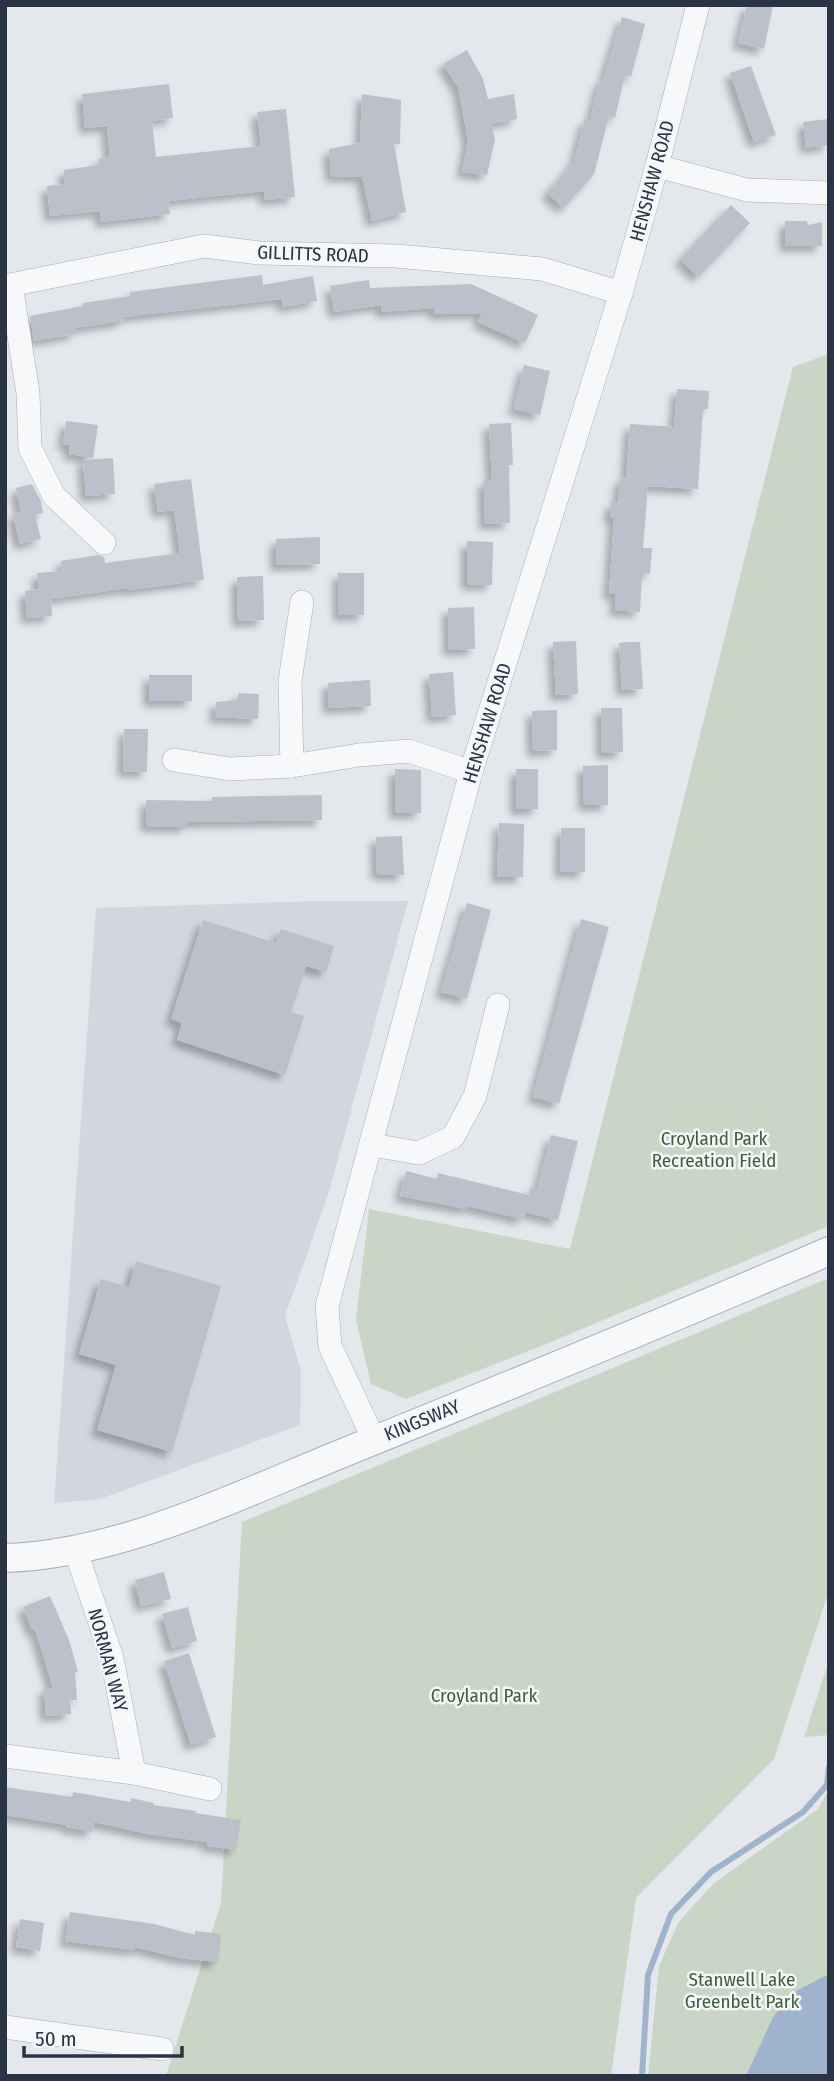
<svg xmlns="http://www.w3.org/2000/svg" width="834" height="2081" viewBox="0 0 834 2081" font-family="'Fira Sans Condensed',sans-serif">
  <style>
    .built { fill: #d2d6de }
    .green { fill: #c9d6c5 }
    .water { fill: #9fb4cc }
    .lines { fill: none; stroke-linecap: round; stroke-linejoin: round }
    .stream { stroke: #9fb4cc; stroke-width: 6 }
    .building { fill: #bbc0ca; filter: url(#shadow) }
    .minor-casing { stroke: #a9aeb7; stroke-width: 24 }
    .tertiary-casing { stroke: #a9aeb7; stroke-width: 30 }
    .minor { stroke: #f7f8fa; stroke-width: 23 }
    .tertiary { stroke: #f7f8fa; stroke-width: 28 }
    .labels { text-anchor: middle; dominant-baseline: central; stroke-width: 5; stroke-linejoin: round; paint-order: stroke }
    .street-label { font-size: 19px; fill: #2b3445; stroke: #f4f6f9 }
    .park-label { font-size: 19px; fill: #3f6138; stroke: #f4f6f9 }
  </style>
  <defs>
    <filter id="shadow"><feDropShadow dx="-6" dy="6" stdDeviation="3.5" flood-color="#0004"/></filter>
  </defs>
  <rect width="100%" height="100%" fill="#e4e7ec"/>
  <path class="built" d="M318,901h90l-79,291 -44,124 16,55 -1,54 -200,74 -46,4 42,-595z"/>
  <g class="green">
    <path d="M829,354v872l-288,120 -135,53 -35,-15 -15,-64 13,-111 201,40 223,-882z"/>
    <path d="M829,1278v312l-55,169 -138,139 -25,178h-445l55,-173 21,-381z"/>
    <path d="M829,1661v74l-25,2z"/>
    <path d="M829,1790v286h-181l11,-110 19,-43 35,-39 105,-75z"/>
  </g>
  <path class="water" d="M829,1974v102h-83l27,-59 19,-24z"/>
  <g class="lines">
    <path class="stream" d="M642,2076l6,-101 23,-61 40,-42 92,-60 24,-27 2,-18"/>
  </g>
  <g class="building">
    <path d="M747,5h26l-9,44 -26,-6z"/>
    <path d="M622,17l23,7 -14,53 -6,-2 -10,43 -6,-2 -15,58 -30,34 -17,-15 27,-32 11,-42 5,2 10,-41 3,1z"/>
    <path d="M467,50l16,29 5,20 26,-5 3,25 -26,5 4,15 -8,36 -25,-3 6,-32 -10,-53 -15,-23z"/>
    <path d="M751,66l25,69 -22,7 -24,-69z"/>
    <path d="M169,84l4,34 -21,3 4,36 105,-11 -4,-34 29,-3 9,88 -30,3 -1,-9 -96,10 2,13 -69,8 -1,-11 -50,5 -3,-30 18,-2 -1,-14 35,-5 -1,-6 12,-2 -3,-31 -22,2 -3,-34z"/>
    <path d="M362,94l39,6 -1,44h-6l12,68 -34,9 -10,-44 -31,-1 -2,-27 31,-6z"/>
    <path d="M829,119v26l-23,3 -3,-26z"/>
    <path d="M731,205l19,18 -52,54 -18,-18z"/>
    <path d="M785,221h22l1,4 14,-3v24h-37z"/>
    <path d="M262,275l1,10 50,-9 4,25 -34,6 -1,-8 -159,18 1,4 -49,7 1,6 -42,7 -4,-25 53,-10v-3l47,-7v-4z"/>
    <path d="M369,280l1,8 101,-4 67,31 -13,28 -47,-21 4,-9 -47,1 -1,-6 -53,4v-7l-47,7 -4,-26z"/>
    <path d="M524,365l26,6 -10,44 -26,-6z"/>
    <path d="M677,389l32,2 -1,18h-5l-5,80 -50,-3 -5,62h9l-2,26 -8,-1 -2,39 -25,-2 1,-16h-7l5,-76h-4l1,-16h7l2,-24 6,1 4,-55 44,3z"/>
    <path d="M66,421l32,4 -5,33 -24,-4 1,-9 -7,-1z"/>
    <path d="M511,423l2,42h-4l1,58 -25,1 -1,-44h8l-3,-56z"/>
    <path d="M113,458l2,36 -29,2 -3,-36z"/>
    <path d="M191,479l13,101 -76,10v-2l-77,11 1,17 -25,2 -2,-27 14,-2 -2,-16 25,-2 -1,-10 37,-6 6,2 1,6 75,-10 -6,-43 -16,2 -4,-28z"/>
    <path d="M32,484l9,17 2,12 -8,2 6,24 -21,5 -7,-30 8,-2 -5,-24z"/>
    <path d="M320,537v27l-44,1v-26z"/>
    <path d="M467,541l26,1 -1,43 -25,-1z"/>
    <path d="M338,573h26v42h-25z"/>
    <path d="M263,576l1,44 -26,1 -1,-44z"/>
    <path d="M474,607l1,42 -26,1 -1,-42z"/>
    <path d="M576,641l2,53 -22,1 -3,-53z"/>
    <path d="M629,642h11l3,47 -21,1 -3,-47z"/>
    <path d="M453,672l3,43 -24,2 -3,-43z"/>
    <rect x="149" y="675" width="43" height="26"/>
    <path d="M370,680l1,26 -42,2 -1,-25z"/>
    <path d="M238,693l21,1 -1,25 -43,-2 1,-15 22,-2z"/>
    <path d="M601,708h21l1,44 -21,1z"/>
    <path d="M557,710v40l-24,1 -1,-40z"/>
    <path d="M124,729h24l-1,43 -24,-1z"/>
    <path d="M608,765v40h-24l-1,-39z"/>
    <path d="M395,769l26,1v43h-26z"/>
    <rect x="516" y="769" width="22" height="40"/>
    <path d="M322,795v25l-135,2v5l-41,-1v-26l66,1v-4z"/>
    <path d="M499,823l25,1 -1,53h-26z"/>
    <path d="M561,828h24v44h-25z"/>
    <path d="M402,836l2,39 -27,-1 -1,-37z"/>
    <path d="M467,903l24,7 -24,89 -26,-7z"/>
    <path d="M581,919l28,8 -50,177 -26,-7z"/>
    <path d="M203,920l73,23 5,-14 53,17 -8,26 -20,-6 -15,46 13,4 -19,59 -108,-35 5,-17 -11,-4z"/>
    <path d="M551,1135l27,6 -20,79 -33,-8 -2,7 -56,-13v3l-67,-13 6,-25 31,8 1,-6 91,22 1,-7 7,2z"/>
    <path d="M136,1261l85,25 -49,166 -75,-22 19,-65 -37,-11 22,-75 28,8z"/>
    <path d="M164,1572l7,27 -30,7 -6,-26z"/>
    <path d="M50,1596l19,44 9,32h-3l2,28h-7l1,14 -25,2 -2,-28h9l-18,-59 -3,1 -9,-23z"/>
    <path d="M188,1607l9,34 -25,7 -10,-34z"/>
    <path d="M189,1653l27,84 -25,8 -27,-84z"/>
    <path d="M5,1787l67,10 1,-5 58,10v-4l23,5v2l42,6 -1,2 46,7 -5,30 -29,-4 1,-4 -60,-8 -54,-12 -2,10 -26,-5 1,-2 -62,-10z"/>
    <path d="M70,1912l84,12 41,11v-4l26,3 -3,28 -38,-4 -45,-11 -1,3 -69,-9z"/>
    <path d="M20,1919l24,4 -4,28 -24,-4z"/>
  </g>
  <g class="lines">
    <g class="minor-casing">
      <g id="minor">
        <path d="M657,166l90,24 82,3"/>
        <path d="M11,285l17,108 2,55 24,48 50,47"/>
        <path d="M5,286l199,-40 55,7 137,3 146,13 79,24"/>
        <path d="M174,760l56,9 62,-3 67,-11 50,-4 62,21"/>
        <path d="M292,766l-2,-85 12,-79"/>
        <path d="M372,1145l47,8 34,-16 22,-41 23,-91"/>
        <path d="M374,1440l-44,-94 -3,-40 144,-534 150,-479 36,-127 41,-161"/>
        <path d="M75,1549l37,109 22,115"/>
        <path d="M5,1756l129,17 76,16"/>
        <path d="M5,2027l157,22"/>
      </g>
    </g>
    <g class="tertiary-casing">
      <path id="tertiary" d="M5,1558c114,-3 234,-63 338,-105 163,-66 325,-132 486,-202"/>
    </g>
    <use href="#minor" class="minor"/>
    <use href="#tertiary" class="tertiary"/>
  </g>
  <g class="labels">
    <g class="street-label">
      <text transform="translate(652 181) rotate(-75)">HENSHAW ROAD</text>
      <text transform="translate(313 254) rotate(2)">GILLITTS ROAD</text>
      <text transform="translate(487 723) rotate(-73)">HENSHAW ROAD</text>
      <text transform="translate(422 1420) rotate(-22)">KINGSWAY</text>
      <text transform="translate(108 1660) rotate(75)">NORMAN WAY</text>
    </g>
    <g class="park-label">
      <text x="714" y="1138">Croyland Park<tspan x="714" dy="22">Recreation Field</tspan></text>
      <text x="484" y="1695">Croyland Park</text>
      <text x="742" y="1979">Stanwell Lake<tspan x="742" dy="22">Greenbelt Park</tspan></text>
    </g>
  </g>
  <rect width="834" height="2081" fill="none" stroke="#2b3445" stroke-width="14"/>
  <path d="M24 2046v10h158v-10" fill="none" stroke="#2b3445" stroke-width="3.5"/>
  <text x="35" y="2046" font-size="21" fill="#2b3445" stroke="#f4f6f9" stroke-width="5" paint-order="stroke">50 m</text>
</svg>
